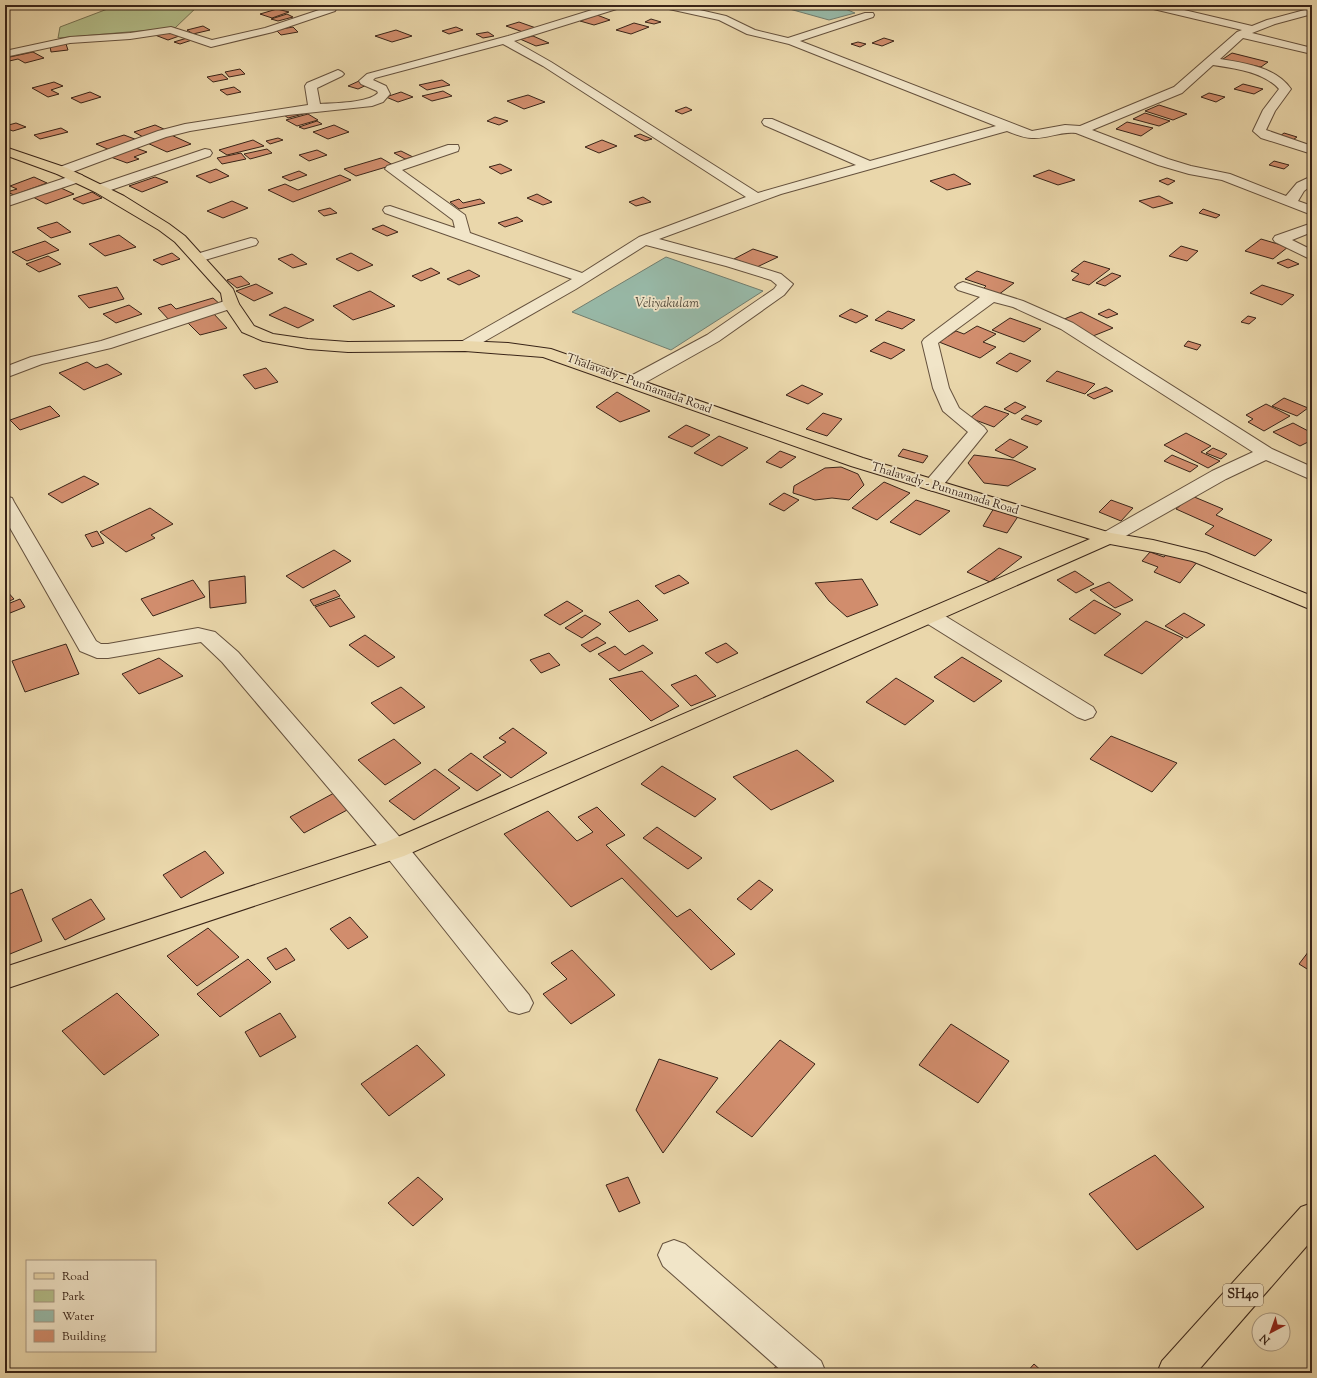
<svg xmlns="http://www.w3.org/2000/svg" width="1317" height="1378" viewBox="0 0 1317 1378" font-family="'Sorts Mill Goudy',serif">
  <style>
    .green { fill: #b4bf8b; stroke: #767252 }
    .water { fill: #98baa9; stroke: #727e6f }
    .building { fill: #d18d6d; stroke: #392418 }
    .lines { fill: none; stroke-linecap: round; stroke-linejoin: round }
    .minor-casing { stroke: #65513d; stroke-width: 2 }
    .major-casing { stroke: #392418; stroke-width: 2 }
    .minor { fill: #f1e5c8; fill-rule: evenodd }
    .major { fill: #ead7ab; fill-rule: evenodd }
    .labels { text-anchor: middle; dominant-baseline: central; stroke-width: 3.5; stroke-linejoin: round; paint-order: stroke }
    .far-street-label { font-size: 12px; fill: #392418; stroke: #f1e5c8 }
    .far-water-label { font-size: 13px; font-style: italic; fill: #514a3c; stroke: #f1e5c8 }
    .shield { fill: #f1e5c8; stroke: #705e4d; stroke-width: 1 }
    .shield-label { font-size: 13px; font-weight: bold; fill: #392418 }
  </style>
  <rect width="100%" height="100%" fill="#ead7ab"/>
  <filter id="stains"><feTurbulence type="fractalNoise" baseFrequency=".005" numOctaves="4"/><feColorMatrix values="0 0 0 0 .2 0 0 0 0 .09 0 0 0 0 .02 0 0 0 .5 -.17"/></filter>
  <radialGradient id="worn" r=".72"><stop offset=".6" stop-color="#630" stop-opacity="0"/><stop offset="1" stop-color="#630" stop-opacity=".3"/></radialGradient>
  <path class="green" d="M118,5h81l-24,23 -117,10 2,-11z"/>
  <g class="water">
    <path d="M775,5h61l19,8 -26,7z"/>
    <path d="M666,257l97,34 -92,59 -99,-38z"/>
  </g>
  <g class="building">
    <path d="M233,5l7,1 -16,3 -3,-2z"/>
    <path d="M591,5h15l-16,5 -8,-2z"/>
    <path d="M277,9l12,3 -17,6 -12,-4z"/>
    <path d="M287,14l6,3 -15,4 -7,-2z"/>
    <path d="M597,15l13,5 -16,5 -14,-4z"/>
    <path d="M651,19l10,3 -7,2 -9,-2z"/>
    <path d="M519,22l17,6 -13,4 -17,-6z"/>
    <path d="M634,23l15,4 -18,7 -15,-4z"/>
    <path d="M203,26l7,4 -17,4 -6,-4z"/>
    <path d="M293,27l5,5 -17,3 -5,-5z"/>
    <path d="M456,27l7,3 -14,4 -7,-3z"/>
    <path d="M396,30l16,6 -20,6 -17,-6z"/>
    <path d="M169,31l13,4 -14,5 -13,-5z"/>
    <path d="M488,32l6,4 -11,2 -7,-4z"/>
    <path d="M533,36l16,7 -13,3 -16,-7z"/>
    <path d="M187,38l5,2 -12,4 -6,-2z"/>
    <path d="M884,38l10,3 -12,5 -10,-3z"/>
    <path d="M858,42l8,2 -6,3 -9,-3z"/>
    <path d="M66,44l2,6 -17,2 -1,-6z"/>
    <path d="M33,52l11,6 -19,5 -7,-4 -13,3v-4z"/>
    <path d="M1232,53l36,9 -7,5 -10,-2 -4,2 -27,-6z"/>
    <path d="M240,69l5,5 -16,3 -4,-5z"/>
    <path d="M222,74l6,5 -15,3 -6,-5z"/>
    <path d="M442,80l8,5 -23,5 -8,-5z"/>
    <path d="M359,81l10,3 -11,5 -10,-3z"/>
    <path d="M54,82l9,4 -12,4 8,4 -11,3 -16,-9z"/>
    <path d="M1243,84l20,5 -9,5 -20,-5z"/>
    <path d="M234,87l7,5 -14,3 -7,-5z"/>
    <path d="M443,91l9,5 -20,5 -10,-5z"/>
    <path d="M90,92l11,5 -20,6 -10,-5z"/>
    <path d="M401,92l12,5 -15,5 -12,-5z"/>
    <path d="M1209,93l16,4 -9,5 -15,-5z"/>
    <path d="M528,95l17,7 -21,7 -17,-8z"/>
    <path d="M1159,105l28,9 -14,6 -28,-9z"/>
    <path d="M686,107l6,3 -10,4 -7,-3z"/>
    <path d="M311,112l-23,6 -4,-3z"/>
    <path d="M1145,113l25,8 -11,5 -26,-7z"/>
    <path d="M308,114l10,6 -21,6 -11,-6z"/>
    <path d="M495,117l13,4 -9,4 -12,-4z"/>
    <path d="M317,121l5,3 -18,5 -5,-2z"/>
    <path d="M1127,122l26,6 -12,8 -25,-7z"/>
    <path d="M16,123l10,4 -13,4 -8,-3v-2z"/>
    <path d="M155,125l11,5 -21,8 -11,-6z"/>
    <path d="M334,125l15,7 -21,7 -15,-7z"/>
    <path d="M61,128l7,4 -28,7 -6,-4z"/>
    <path d="M1284,133l13,4 -7,5 -14,-3z"/>
    <path d="M169,134l22,10 -24,8 -22,-10z"/>
    <path d="M640,134l12,5 -7,2 -11,-5z"/>
    <path d="M124,135l16,6 -28,10 -16,-7z"/>
    <path d="M278,138l5,2 -13,4 -4,-3z"/>
    <path d="M253,140l11,6 -37,9 -8,-5z"/>
    <path d="M602,140l15,6 -18,7 -14,-6z"/>
    <path d="M133,147l14,5 -13,5 5,2 -12,4 -19,-7z"/>
    <path d="M267,149l5,4 -22,6 -6,-5z"/>
    <path d="M317,150l10,5 -18,6 -10,-6z"/>
    <path d="M401,151l12,6 -8,2 -11,-6z"/>
    <path d="M241,153l5,6 -24,5 -5,-6z"/>
    <path d="M381,158l12,7 -37,11 -12,-7z"/>
    <path d="M1274,161l15,4 -5,4 -15,-4z"/>
    <path d="M500,164l12,6 -11,4 -12,-7z"/>
    <path d="M216,169l13,7 -19,7 -14,-7z"/>
    <path d="M1049,170l26,10 -17,5 -25,-9z"/>
    <path d="M299,171l8,4 -17,6 -8,-4z"/>
    <path d="M954,174l17,10 -24,6 -17,-9z"/>
    <path d="M340,175l11,5 -58,22 -25,-12 17,-6 13,6z"/>
    <path d="M34,177l13,6 -33,12 -7,-3 10,-3 -7,-3z"/>
    <path d="M155,177l13,5 -26,10 -13,-6z"/>
    <path d="M1167,178l8,3 -7,4 -9,-4z"/>
    <path d="M61,188l13,6 -28,10 -13,-7z"/>
    <path d="M92,192l10,6 -19,6 -10,-5z"/>
    <path d="M537,194l15,8 -9,3 -16,-7z"/>
    <path d="M1159,196l14,7 -20,5 -14,-7z"/>
    <path d="M643,197l8,5 -15,4 -7,-4z"/>
    <path d="M459,199l4,4 17,-4 5,4 -26,6 -9,-7z"/>
    <path d="M232,201l16,7 -25,10 -16,-7z"/>
    <path d="M330,208l7,5 -13,3 -6,-5z"/>
    <path d="M1203,209l17,6 -4,3 -17,-5z"/>
    <path d="M517,217l6,4 -18,6 -7,-4z"/>
    <path d="M57,222l14,10 -20,6 -14,-10z"/>
    <path d="M383,225l15,7 -11,4 -15,-7z"/>
    <path d="M119,235l17,12 -31,9 -16,-12z"/>
    <path d="M1261,239l27,8 -15,12 -28,-8z"/>
    <path d="M45,241l14,9 -32,11 -15,-9z"/>
    <path d="M1181,246l17,5 -11,10 -18,-5z"/>
    <path d="M753,249l25,8 -21,10 -23,-8z"/>
    <path d="M172,253l8,6 -18,6 -9,-5z"/>
    <path d="M351,253l22,12 -15,6 -22,-12z"/>
    <path d="M292,254l15,10 -14,4 -15,-9z"/>
    <path d="M48,256l13,8 -22,8 -13,-8z"/>
    <path d="M1288,259l11,5 -11,4 -11,-5z"/>
    <path d="M1084,261l26,8 -21,16 -17,-5 7,-6 -8,-3z"/>
    <path d="M431,268l9,5 -19,8 -9,-5z"/>
    <path d="M469,270l11,6 -21,9 -12,-6z"/>
    <path d="M977,271l37,12 -16,12 -16,-5 4,-4 -21,-7z"/>
    <path d="M1112,273l9,3 -16,10 -9,-3z"/>
    <path d="M241,276l9,8 -13,4 -10,-8z"/>
    <path d="M256,284l17,9 -19,8 -18,-10z"/>
    <path d="M1262,285l32,10 -12,10 -32,-12z"/>
    <path d="M117,287l7,12 -35,9 -11,-12z"/>
    <path d="M370,291l25,15 -42,14 -20,-14z"/>
    <path d="M213,298l8,7 -51,16 -12,-13 13,-4 5,5z"/>
    <path d="M129,305l13,9 -26,9 -13,-9z"/>
    <path d="M285,307l29,13 -16,8 -29,-13z"/>
    <path d="M851,309l17,7 -12,7 -17,-7z"/>
    <path d="M1109,309l9,5 -11,4 -9,-4z"/>
    <path d="M888,311l27,9 -13,9 -27,-9z"/>
    <path d="M1081,312l32,16 -20,8 -31,-16z"/>
    <path d="M213,313l14,15 -27,7 -14,-14z"/>
    <path d="M1248,316l8,2 -7,6 -8,-2z"/>
    <path d="M1010,318l31,11 -17,13 -32,-12z"/>
    <path d="M977,326l19,8 -13,8 13,5 -16,11 -41,-16 17,-11 8,3z"/>
    <path d="M1188,341l13,4 -4,5 -13,-4z"/>
    <path d="M884,342l21,8 -14,9 -21,-8z"/>
    <path d="M1010,353l21,8 -14,11 -21,-9z"/>
    <path d="M87,362l9,6 11,-4 15,10 -38,16 -25,-17z"/>
    <path d="M266,368l12,14 -23,7 -12,-14z"/>
    <path d="M1057,371l38,13 -10,10 -39,-13z"/>
    <path d="M802,385l21,9 -15,10 -22,-9z"/>
    <path d="M1106,387l7,4 -19,8 -7,-4z"/>
    <path d="M617,392l33,19 -30,11 -24,-15z"/>
    <path d="M1284,398l24,10 -11,8 -25,-10z"/>
    <path d="M1015,402l11,5 -11,7 -11,-5z"/>
    <path d="M1266,404l24,12 -26,15 -16,-9 5,-3 -7,-4z"/>
    <path d="M50,406l10,10 -40,14 -10,-10z"/>
    <path d="M985,406l24,8 -15,13 -24,-9z"/>
    <path d="M823,413l19,6 -15,17 -21,-7z"/>
    <path d="M1026,415l16,6 -5,4 -16,-6z"/>
    <path d="M1293,423l19,10v7l-12,6 -27,-14z"/>
    <path d="M686,425l24,10 -18,12 -24,-10z"/>
    <path d="M1186,433l25,13 -10,6 19,9 -12,7 -44,-23z"/>
    <path d="M719,436l29,12 -26,18 -28,-13z"/>
    <path d="M1010,439l18,8 -15,11 -18,-8z"/>
    <path d="M1213,448l14,6 -6,5 -15,-6z"/>
    <path d="M903,449l25,7 -5,7 -25,-7z"/>
    <path d="M780,451l16,6 -15,11 -15,-6z"/>
    <path d="M974,455l39,5 23,9 -28,17 -24,-3 -16,-20z"/>
    <path d="M1172,455l26,11 -8,6 -26,-11z"/>
    <path d="M841,467l17,7 6,11 -15,15 -17,-2 -17,2 -22,-7 1,-7 31,-18z"/>
    <path d="M84,476l15,8 -37,19 -14,-9z"/>
    <path d="M884,482l26,11 -33,27 -25,-12z"/>
    <path d="M784,493l15,7 -15,11 -15,-7z"/>
    <path d="M1192,496l31,13 -7,6 56,25 -17,16 -50,-22 9,-8 -38,-17z"/>
    <path d="M916,500l34,11 -30,24 -30,-13z"/>
    <path d="M1111,500l22,8 -12,13 -22,-9z"/>
    <path d="M150,508l23,16 -22,11 4,3 -29,14 -26,-20z"/>
    <path d="M994,508l25,7 -12,18 -24,-7z"/>
    <path d="M97,531l7,12 -12,4 -7,-12z"/>
    <path d="M999,548l23,9 -32,25 -23,-10z"/>
    <path d="M334,550l17,11 -48,27 -17,-12z"/>
    <path d="M1170,550l28,11 -18,22 -26,-11 4,-5 -16,-6 8,-9 14,5z"/>
    <path d="M1075,571l19,13 -18,9 -19,-13z"/>
    <path d="M679,575l10,8 -25,11 -9,-8z"/>
    <path d="M245,576l1,27 -36,5 -1,-27z"/>
    <path d="M862,579l16,26 -31,12 -18,-16 -14,-18z"/>
    <path d="M193,580l12,17 -52,19 -12,-17z"/>
    <path d="M1109,582l24,18 -18,8 -25,-18z"/>
    <path d="M5,589l9,10 -9,4z"/>
    <path d="M335,590l5,6 -26,10 -4,-6z"/>
    <path d="M340,598l15,19 -25,10 -15,-20z"/>
    <path d="M20,599l5,8 -20,8v-10z"/>
    <path d="M638,600l20,20 -29,12 -20,-20z"/>
    <path d="M1094,600l27,14 -26,20 -26,-15z"/>
    <path d="M567,601l16,10 -23,14 -16,-10z"/>
    <path d="M1184,613l21,12 -18,13 -22,-12z"/>
    <path d="M585,615l16,9 -19,14 -17,-10z"/>
    <path d="M1146,621l37,17 -41,36 -38,-19z"/>
    <path d="M365,635l30,22 -17,10 -29,-22z"/>
    <path d="M597,637l9,6 -16,9 -9,-7z"/>
    <path d="M726,643l12,10 -21,10 -12,-10z"/>
    <path d="M66,644l13,30 -54,18 -13,-31z"/>
    <path d="M643,645l10,8 -34,18 -21,-17 17,-8 10,9z"/>
    <path d="M549,653l11,12 -19,8 -11,-13z"/>
    <path d="M962,657l40,24 -28,21 -40,-25z"/>
    <path d="M159,658l24,18 -44,18 -17,-20z"/>
    <path d="M642,671l37,35 -28,15 -42,-42z"/>
    <path d="M696,675l20,21 -25,10 -20,-21z"/>
    <path d="M896,678l38,23 -29,24 -39,-23z"/>
    <path d="M401,687l24,20 -31,17 -23,-21z"/>
    <path d="M513,728l34,25 -36,25 -28,-21 23,-15 -7,-4z"/>
    <path d="M1111,736l66,27 -25,29 -62,-33z"/>
    <path d="M394,739l27,24 -36,22 -27,-25z"/>
    <path d="M797,750l37,31 -63,29 -38,-33z"/>
    <path d="M471,753l30,22 -24,16 -29,-21z"/>
    <path d="M662,766l54,33 -21,18 -54,-33z"/>
    <path d="M435,769l25,19 -46,32 -25,-19z"/>
    <path d="M334,793l15,16 -45,24 -14,-16z"/>
    <path d="M597,807l28,28 -19,10 71,72 13,-8 45,45 -24,16 -89,-92 -51,29 -67,-73 44,-23 29,30 16,-9 -15,-15z"/>
    <path d="M657,827l45,31 -14,11 -45,-31z"/>
    <path d="M205,851l19,22 -43,25 -18,-23z"/>
    <path d="M759,880l14,10 -22,20 -14,-11z"/>
    <path d="M22,889l20,52 -37,15v-60z"/>
    <path d="M91,899l14,20 -40,21 -13,-21z"/>
    <path d="M350,917l18,20 -20,12 -18,-20z"/>
    <path d="M208,928l31,29 -42,29 -30,-30z"/>
    <path d="M1312,947v25l-13,-8z"/>
    <path d="M286,948l9,12 -19,10 -9,-12z"/>
    <path d="M572,950l43,45 -44,29 -28,-30 24,-15 -16,-16z"/>
    <path d="M248,959l23,23 -51,35 -23,-23z"/>
    <path d="M117,993l42,42 -55,40 -42,-44z"/>
    <path d="M280,1013l16,24 -36,20 -15,-25z"/>
    <path d="M951,1024l58,37 -31,42 -59,-38z"/>
    <path d="M780,1040l35,24 -63,73 -36,-25z"/>
    <path d="M417,1045l28,30 -56,41 -28,-32z"/>
    <path d="M659,1059l59,19 -55,75 -27,-43z"/>
    <path d="M1155,1155l49,52 -67,43 -48,-56z"/>
    <path d="M418,1177l25,22 -30,27 -25,-23z"/>
    <path d="M628,1177l12,26 -21,9 -13,-27z"/>
    <path d="M778,1364l10,9h-18z"/>
    <path d="M1034,1364l10,9h-18z"/>
  </g>
  <g class="lines">
    <g class="minor-casing">
      <g id="minor">
        <path d="M608,5h16l-1,2 -109,34 37,21 207,131 98,-28 -92,-40 -2,-3 2,-3h8l98,42 126,-35 -207,-82 -42,-10 -28,-14 -59,-13 -1,-2h19l48,11 29,14 33,8 77,-25h8l1,2 -1,2 -73,24 232,90 33,-6 15,1 94,-39 63,-55 5,-2 -97,-23 -1,-2h19l89,21 15,-6 45,-12v6l-37,10 -23,9 60,15v6l-69,-16 -23,21c24,4 56,8 71,30l-16,22 -9,19 46,16v8l-51,-16 -8,-7 10,-21 16,-21c-15,-17 -45,-21 -66,-24l-31,28 -90,37 76,29 23,7 39,8 56,22 11,-13 15,-7v9l-8,6 -6,10 14,5v9l-90,-35 -33,-6 -31,-9 -82,-32c-15,-2 -29,6 -44,5 -9,0 -17,-4 -25,-7l-226,63 -122,45 77,21 45,14 12,10 -9,11 -65,46 -80,45 -6,1 -6,-1 -2,-4 2,-4 80,-43 67,-46 3,-4 -6,-5 -45,-14 -80,-21 -70,44 -105,60 -6,2 -6,-2 -2,-3 2,-3 113,-64 -187,-66 -2,-3 2,-3 5,-1 65,22 -2,-8 -68,-51 2,-3 61,-21h10l1,3 -1,3 -56,19 63,45 5,18 112,40 57,-36 107,-40 -203,-131 -40,-22 -128,34 -2,2 13,6 4,8 -7,8 -11,4 -84,9 -98,16 -24,6 -99,37h-10l-2,-3 2,-3 101,-37 27,-7 123,-19 -3,-19 2,-3 31,-13 4,2 2,2 -2,2 -25,12 3,16c15,-1 48,-1 58,-11l-1,-2 -16,-7 -2,-3 8,-7 141,-38z"/>
        <path d="M331,6l5,3 -1,2 -62,21 -62,15 -41,-14 -40,6 -60,4 -65,14v-6l65,-14 60,-4 41,-6 41,13 53,-12z"/>
        <path d="M205,149l5,1 2,3 -2,3 -105,36h-10l-2,-3 2,-3z"/>
        <path d="M77,174l5,1 2,3 -2,3 -77,26v-9z"/>
        <path d="M1312,223v9l-20,8 20,10v10l-37,-18 -2,-3 2,-3z"/>
        <path d="M251,238l5,1 2,3 -2,3 -58,17 -5,-1 -2,-3 2,-3z"/>
        <path d="M963,282l60,19 50,22 199,126 40,18v13l-46,-20 -40,19 -111,63 -7,2 -7,-2 -3,-4 3,-4 111,-63 41,-19 -192,-123 -48,-22 -19,-5 -56,41 11,45 10,20 25,19 3,4 -47,58 -7,2 -7,-2 -2,-4 2,-4 42,-49 -25,-21 -10,-23 -11,-46 2,-3 56,-42 -22,-7 -3,-3 3,-3z"/>
        <path d="M231,299l5,2 3,3 -3,3 -125,41 -69,16 -37,14v-11l26,-10 70,-16z"/>
        <path d="M5,496l7,2 2,4 82,139 5,3h7l90,-16 17,4 23,20 166,190 125,153 4,8 -4,8 -10,3 -10,-3 -123,-155 -164,-194 -21,-20 -93,16h-11l-17,-7 -75,-132z"/>
        <path d="M930,609l7,2 156,96 3,5 -3,5 -8,3 -8,-3 -154,-96 -3,-5 3,-5z"/>
        <path d="M674,1240l11,4 136,117 5,12h-42l-121,-107 -5,-11 5,-11z"/>
      </g>
    </g>
    <g class="major-casing">
      <g id="major">
        <path d="M5,147l62,21 57,28 45,28 16,12 48,53 6,15 15,22 19,8 35,5 40,3 117,-1 43,2 43,6 312,109 248,75 42,7 53,13 106,43v14l-120,-49 -39,-9 -43,-8 -706,312 -399,133v-22l381,-125 704,-303 -239,-73 -308,-109 -78,-6 -117,1 -40,-3 -45,-8 -21,-9 -19,-28 -2,-11 -46,-51 -16,-12 -64,-38 -38,-18 -52,-19z"/>
        <path d="M1312,1203v37l-116,133h-39l5,-12 139,-154z"/>
      </g>
    </g>
    <use href="#minor" class="minor"/>
    <use href="#major" class="major"/>
  </g>
  <g class="labels">
    <g class="far-street-label">
      <text transform="translate(639 384) rotate(20)">Thalavady - Punnamada Road</text>
      <text transform="translate(945 489) rotate(17)">Thalavady - Punnamada Road</text>
    </g>
    <g class="far-water-label">
      <text x="667" y="304">Veliyakulam</text>
    </g>
    <rect class="shield" x="1223" y="1284" width="40" height="22" rx="3"/>
    <g class="shield-label">
      <text x="1243" y="1295">SH40</text>
    </g>
  </g>
  <rect width="1317" height="1378" fill="none" stroke="#ead7ab" stroke-width="20"/>
  <rect x="6" y="6" width="1305" height="1366" fill="none" stroke="#392418" stroke-width="2"/>
  <rect x="10" y="10" width="1297" height="1358" fill="none" stroke="#392418"/>
  <rect x="26" y="1260" width="130" height="92" fill="#f1e5c8" stroke="#a79882"/>
  <rect x="34" y="1273" width="20" height="6" fill="#ead7ab" stroke="#a79882"/>
  <text x="62" y="1280" font-size="12" fill="#392418">Road</text>
  <rect x="34" y="1290" width="20" height="12" fill="#b4bf8b" stroke="#a79882"/>
  <text x="62" y="1300" font-size="12" fill="#392418">Park</text>
  <rect x="34" y="1310" width="20" height="12" fill="#98baa9" stroke="#a79882"/>
  <text x="62" y="1320" font-size="12" fill="#392418">Water</text>
  <rect x="34" y="1330" width="20" height="12" fill="#d18d6d" stroke="#a79882"/>
  <text x="62" y="1340" font-size="12" fill="#392418">Building</text>
  <g transform="translate(1271 1332) rotate(221)"><circle r="19" fill="#f1e5c8" stroke="#a79882"/>
  <path d="M0-3L7 15L0 10L-7 15Z" fill="#8f2418"/>
  <text y="-6" font-size="11" font-weight="bold" text-anchor="middle" fill="#392418">N</text>
  </g>
  <rect width="100%" height="100%" filter="url(#stains)"/>
  <rect width="100%" height="100%" fill="url(#worn)"/>
</svg>
